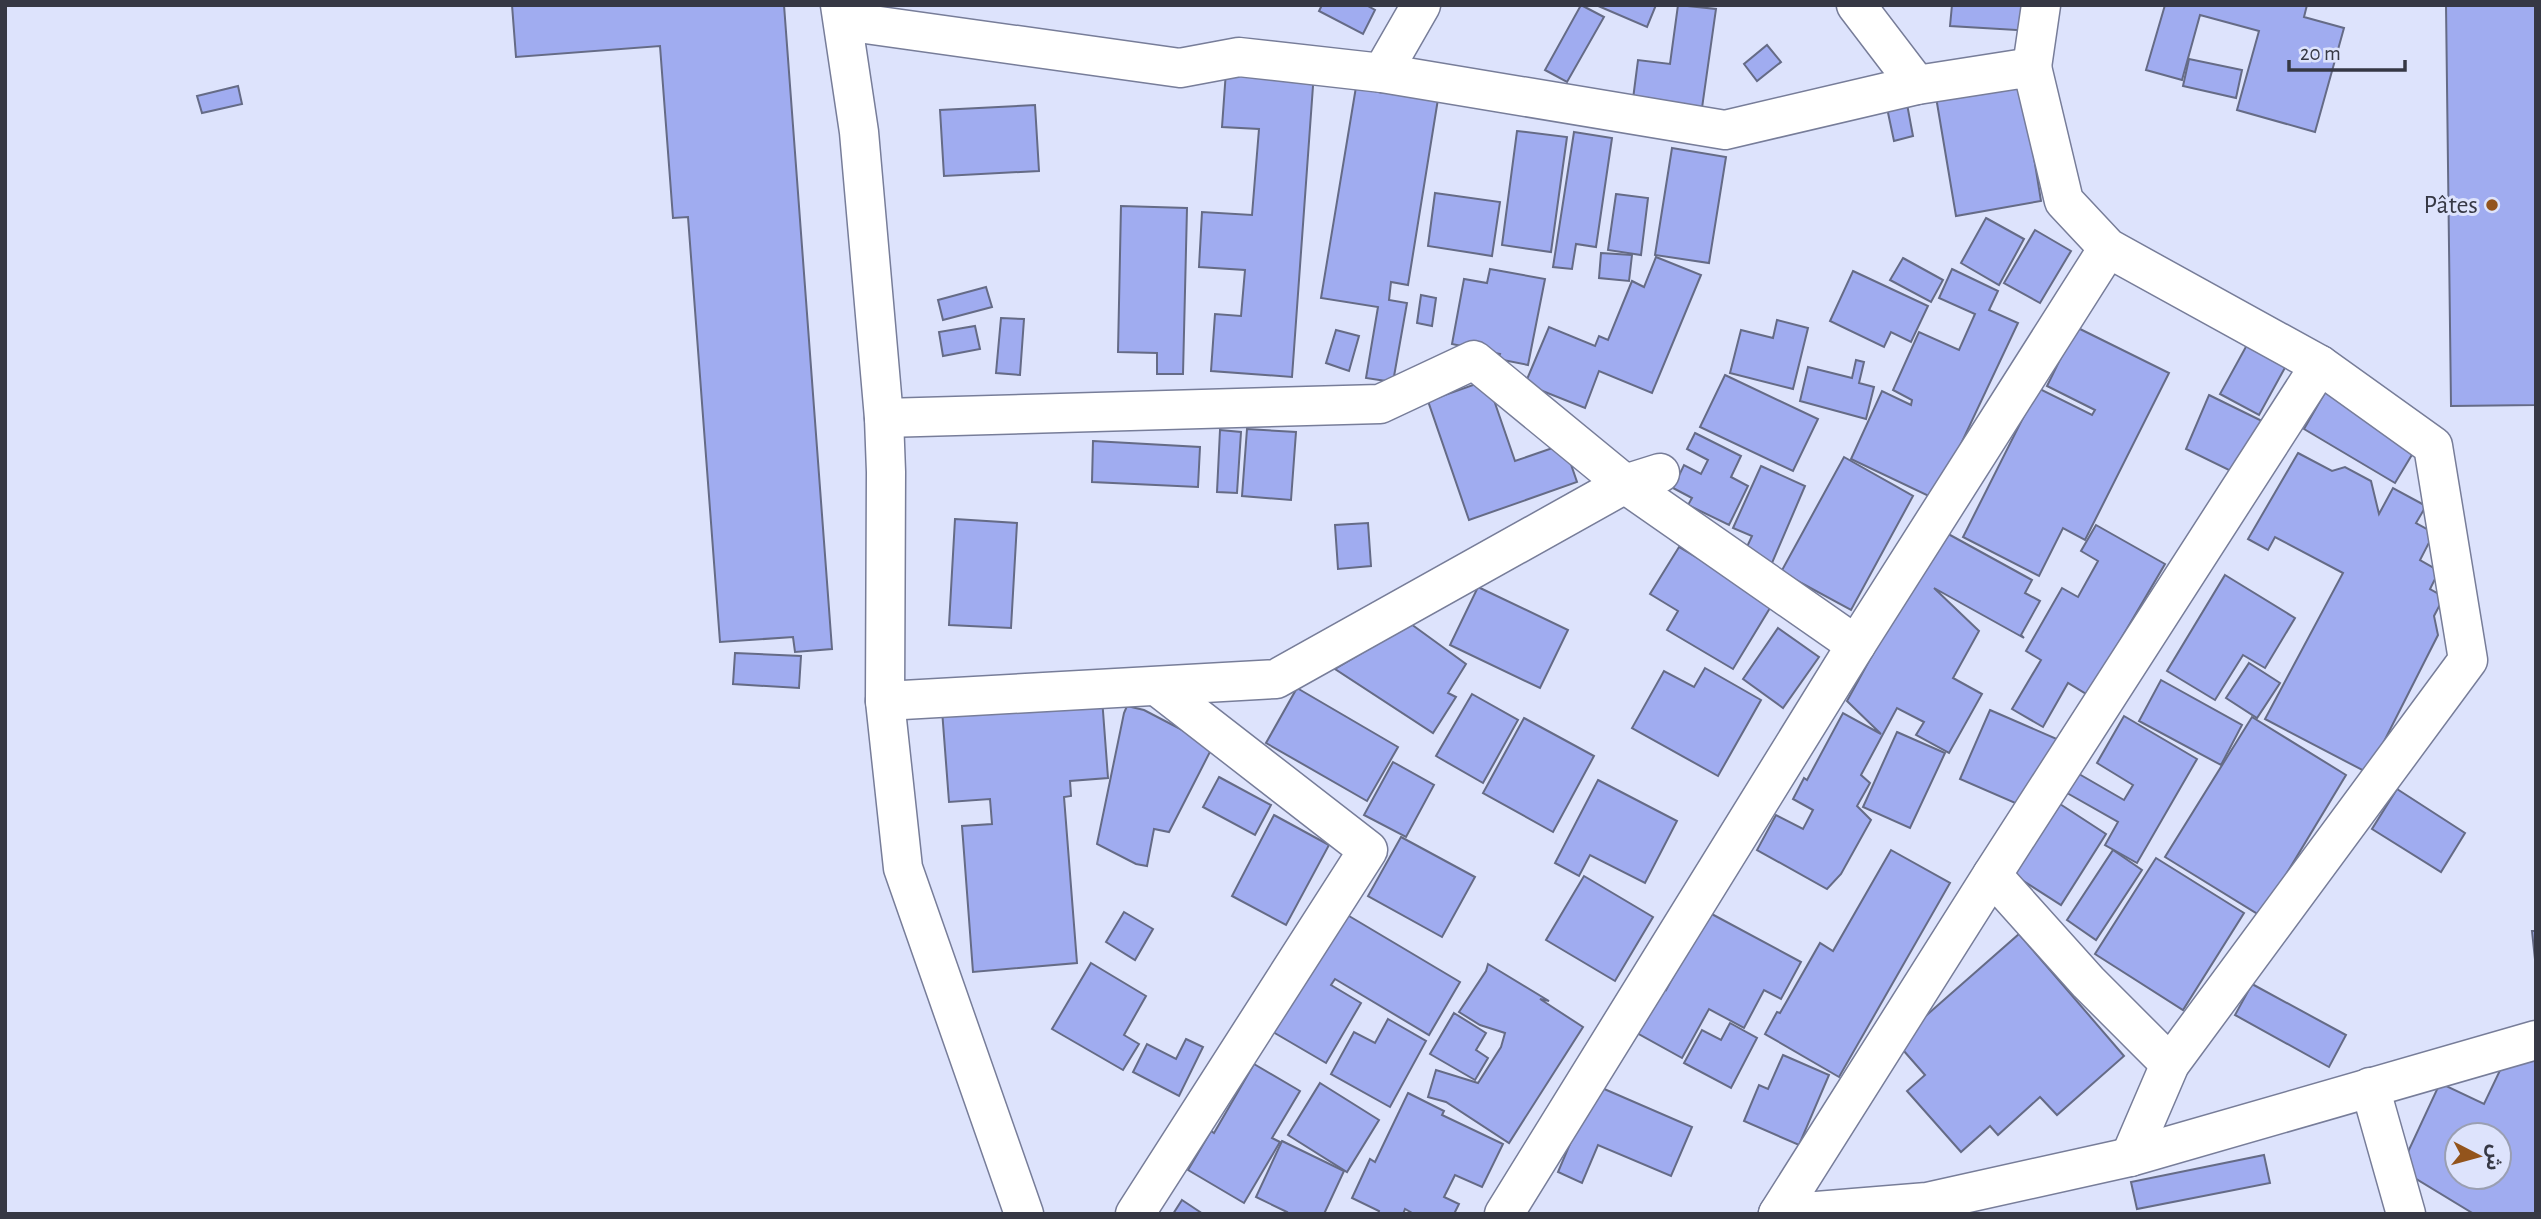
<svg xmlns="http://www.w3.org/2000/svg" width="2541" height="1219" viewBox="0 0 2541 1219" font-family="'Alegreya Sans','Noto Sans Arabic',sans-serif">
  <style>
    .building { fill: #a0acf0; stroke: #656b86; stroke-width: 2; fill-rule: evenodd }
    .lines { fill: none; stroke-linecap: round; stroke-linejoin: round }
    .minor-casing { stroke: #777d99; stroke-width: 41 }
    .minor { stroke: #fff; stroke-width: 38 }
    .poi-dot { fill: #93541c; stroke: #dde3fc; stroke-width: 2.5 }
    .labels { text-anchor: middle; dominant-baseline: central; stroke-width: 6; stroke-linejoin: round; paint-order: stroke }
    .poi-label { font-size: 26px; fill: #363844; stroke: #dde3fc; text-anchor: end }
  </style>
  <rect width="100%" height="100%" fill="#dde3fc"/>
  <g class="building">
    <path d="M512,5h272l48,644 -37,3 -2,-15 -73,5 -32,-425 -15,1 -13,-172 -144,11z"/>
    <path d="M1322,5h44l9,5 -12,24 -44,-23z"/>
    <path d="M1581,5l23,12 -37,65 -22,-12z"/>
    <path d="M1596,5h60l-9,22z"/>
    <path d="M1678,5l38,4 -14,99 -69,-9 5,-39 32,4z"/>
    <path d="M1952,5h82l-1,26 -83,-5z"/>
    <path d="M2165,5h142l-3,12 40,11 -29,104 -78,-22 22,-79 -59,-16 -18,65 -36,-10z"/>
    <path d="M2446,5h90v400l-85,1z"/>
    <path d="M1767,45l14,17 -24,19 -13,-17z"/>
    <path d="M2189,59l53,11 -6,28 -53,-12z"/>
    <path d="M1226,71l88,1 -22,305 -81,-6 4,-57 26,2 4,-46 -46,-3 3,-55 50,3 7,-86 -37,-2z"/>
    <path d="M2022,83l19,118 -85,15 -20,-119z"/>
    <path d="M238,86l4,18 -40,9 -5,-17z"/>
    <path d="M1356,87l82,12 -30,186 -17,-3 -2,18 18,3 -14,79 -27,-4 12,-71 -57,-9z"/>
    <path d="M1907,104l6,32 -19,5 -7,-33z"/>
    <path d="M1035,105l4,66 -95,5 -4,-66z"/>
    <path d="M1517,131l50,6 -16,115 -49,-7z"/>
    <path d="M1574,132l38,6 -16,109 -20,-3 -4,25 -19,-2z"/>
    <path d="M1672,148l54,9 -17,106 -54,-8z"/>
    <path d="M1435,193l65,9 -8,54 -64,-10z"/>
    <path d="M1616,194l32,4 -7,57 -33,-5z"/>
    <path d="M1121,206l66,2 -4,166h-26v-21l-39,-1z"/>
    <path d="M1986,218l38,21 -25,46 -38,-22z"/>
    <path d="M2035,230l36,21 -31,52 -36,-20z"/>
    <path d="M1601,253l31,2 -3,26 -30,-3z"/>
    <path d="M1656,257l45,18 -49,118 -53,-22 -14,37 -60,-24 24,-57 46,19 4,-10 9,4 24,-59 12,6z"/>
    <path d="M1903,258l40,22 -12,22 -41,-22z"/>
    <path d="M1490,269l55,10 -17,86 -30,-6 2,-5 -48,-10 12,-65 23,4z"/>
    <path d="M1952,269l46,22 -9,19 29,13 -83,176 -84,-40 31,-68 29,14 1,-5 -19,-10 26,-58 40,18 16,-36 -36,-16z"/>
    <path d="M1853,271l75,35 -17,36 -20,-10 -7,15 -54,-26z"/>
    <path d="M986,287l6,20 -49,13 -5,-20z"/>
    <path d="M1421,295l15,3 -4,28 -15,-3z"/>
    <path d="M1001,318l23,1 -4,56 -24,-2z"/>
    <path d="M1777,320l31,8 -15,61 -63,-16 11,-43 32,8z"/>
    <path d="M975,326l5,23 -37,7 -4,-24z"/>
    <path d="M2076,327l93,46 -84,167 -22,-12 -24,48 -76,-39 75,-149 54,27 3,-5 -48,-24z"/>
    <path d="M1336,330l23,6 -10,35 -23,-8z"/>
    <path d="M2248,343l39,21 -28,51 -39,-21z"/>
    <path d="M1856,360l8,2 -5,21 15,4 -8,32 -66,-18 8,-34 44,11z"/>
    <path d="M1725,375l93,44 -25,52 -93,-44z"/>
    <path d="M1487,380l28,81 49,-17 13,38 -108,38 -41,-119z"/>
    <path d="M2327,389l92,54 -24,40 -91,-54z"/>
    <path d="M2209,395l53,26 -27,52 -49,-24z"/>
    <path d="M1247,429l49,3 -5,68 -49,-4z"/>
    <path d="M1220,430l21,2 -4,61 -20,-1z"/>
    <path d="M1695,433l46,23 -10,21 17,9 -19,39 -41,-20 4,-7 -19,-10 11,-23 17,9 7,-14 -21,-11z"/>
    <path d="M1093,441l107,6 -2,40 -106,-5z"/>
    <path d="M2298,453l34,18 13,-4 26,14 8,33 14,-26 33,18 -10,17 18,10 -14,27 19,11 -9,18 14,8 -10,19 4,19 -70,138 -103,-54 78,-146 -68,-36 -7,13 -20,-11z"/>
    <path d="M1844,457l69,39 -62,114 -70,-38z"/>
    <path d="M1761,466l44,20 -33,77 -27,-12 7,-15 -19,-8z"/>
    <path d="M955,519l62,4 -6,105 -62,-3z"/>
    <path d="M1368,523l3,43 -33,3 -3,-44z"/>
    <path d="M2096,525l69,39 -77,131 -20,-12 -25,44 -31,-18 29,-49 -15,-9 36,-63 16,9 20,-36 -17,-10z"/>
    <path d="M1941,530l91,50 -7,13 15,8 -19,34 3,3 -90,-50 45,43 -26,47 29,16 -33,59 -33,-18 8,-13 -27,-14 -36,67 9,8 -13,23 14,14 -30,54 -14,15 -70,-39 19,-35 27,14 10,-19 -20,-11 11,-21 3,2 36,-67 38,21 -34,-33z"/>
    <path d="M1679,547l94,56 -40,66 -66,-39 11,-19 -28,-17z"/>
    <path d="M2225,575l70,43 -30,50 -22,-13 -28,45 -48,-29z"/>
    <path d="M1478,587l90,43 -28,58 -90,-43z"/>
    <path d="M1411,624l55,40 -18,29 8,4 -23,36 -98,-64z"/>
    <path d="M1778,628l41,29 -36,51 -40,-29z"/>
    <path d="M735,653l66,3 -2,32 -66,-4z"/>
    <path d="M2249,663l31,20 -23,35 -31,-20z"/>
    <path d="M1705,668l56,32 -43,76 -86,-48 32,-57 30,16z"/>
    <path d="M2161,680l81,45 -21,40 -82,-44z"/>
    <path d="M1297,688l101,59 -31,54 -101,-58z"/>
    <path d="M1472,694l46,26 -35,63 -47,-27z"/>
    <path d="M1102,698l6,80 -38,3 1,15 -7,1 13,166 -104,9 -11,-146 30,-2 -2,-25 -41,3 -7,-92z"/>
    <path d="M1127,706l17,4 69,36 -44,86 -15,-3 -7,37 -11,-2 -39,-20 27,-131z"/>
    <path d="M1990,710l69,30 -30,69 -69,-30z"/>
    <path d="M2124,716l73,43 -60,104 -32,-18 13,-23 -51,-29 12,-19 45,26 9,-15 -36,-22z"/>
    <path d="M2252,717l94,58 -85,141 -96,-59z"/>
    <path d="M1524,718l70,38 -41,76 -70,-39z"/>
    <path d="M1897,732l48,21 -35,75 -47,-21z"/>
    <path d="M1393,762l41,23 -28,52 -42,-22z"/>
    <path d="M1219,777l52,28 -16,30 -52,-28z"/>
    <path d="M1598,780l79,41 -32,62 -55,-28 -11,21 -24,-13z"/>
    <path d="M2397,789l68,44 -24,39 -69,-43z"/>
    <path d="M2060,804l46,30 -45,71 -47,-30z"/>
    <path d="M1274,815l55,30 -43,80 -54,-29z"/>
    <path d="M1401,837l74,40 -33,60 -74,-41z"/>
    <path d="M1891,850l59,33 -111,194 -74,-43 12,-22 3,1 40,-70 13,8z"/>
    <path d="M2113,850l29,20 -46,70 -29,-20z"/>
    <path d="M2156,858l88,55 -61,97 -88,-56z"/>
    <path d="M1584,876l69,41 -38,64 -69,-41z"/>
    <path d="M1124,912l29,17 -18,31 -29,-18z"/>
    <path d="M1708,912l93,50 -20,37 -17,-9 -20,38 -35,-19 -27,49 -45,-25 24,-46 5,3z"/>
    <path d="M1344,913l116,69 -31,53 -94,-56 -4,6 30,18 -35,60 -53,-31z"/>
    <path d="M2532,931h4v38z"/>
    <path d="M2019,934l105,122 -67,59 -17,-18 -42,38 -8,-9 -29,26 -54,-61 18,-16 -29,-33z"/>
    <path d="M1091,963l55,33 -22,39 15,9 -16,26 -71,-41z"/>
    <path d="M1488,964l61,37 -9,-2 43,28 -74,116 -63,-41 -18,-5 8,-27 42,13 23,-36 4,-14 -25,-8 -21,-13 27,-41z"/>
    <path d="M2252,984l94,51 -17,32 -94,-52z"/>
    <path d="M1454,1013l32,20 -10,17 12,8 -13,22 -45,-26z"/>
    <path d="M1388,1019l38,22 -36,66 -59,-33 23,-42 21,11z"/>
    <path d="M1730,1023l27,15 -26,50 -47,-25 18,-33 19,10z"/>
    <path d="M1186,1039l17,8 -24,49 -46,-24 14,-28 29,15z"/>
    <path d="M1783,1055l46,20 -30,70 -55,-24 15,-36 9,4z"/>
    <path d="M2536,1055v159h-62l-74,-45 40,-86 44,21 19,-40zM2457,1135h42v42h-42z"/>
    <path d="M1254,1064l46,27 -28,47 8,4 -36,61 -56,-33 23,-39 3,2z"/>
    <path d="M1320,1083l59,37 -32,52 -59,-37z"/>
    <path d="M1595,1085l97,42 -21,49 -73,-31 -16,38 -24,-11z"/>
    <path d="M1408,1093l36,18 -2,4 61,29 -21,43 -27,-12 -11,22 15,7 -5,10h-40l-9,-5 -2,5h-25l1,-3 -27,-13 18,-39 5,3z"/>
    <path d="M1282,1141l62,30 -20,43h-38l1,-2 -31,-15z"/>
    <path d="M2264,1155l6,28 -133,26 -6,-27z"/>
    <path d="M1182,1200l21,14h-30z"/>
  </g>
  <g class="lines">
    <g class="minor-casing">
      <g id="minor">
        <path d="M840,5l19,127 25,286 2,54 -1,229 18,167 121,346"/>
        <path d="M1856,5l61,80"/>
        <path d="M844,21l336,47 59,-11 143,16 343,57 192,-45 115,-18 32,134 44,47 212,117 113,81 35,214 -298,404 -40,93"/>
        <path d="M2032,67l9,-62"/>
        <path d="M1382,73l39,-68"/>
        <path d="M884,418l496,-14 94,-44 151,124 231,161"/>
        <path d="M885,701l391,-22 349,-195 35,-11"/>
        <path d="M1992,875l96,107 82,82"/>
        <path d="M2370,1087l36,127"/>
        <path d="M1135,1214l233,-364 -210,-163"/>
        <path d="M1504,1214l352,-569 252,-397"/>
        <path d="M1778,1214l214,-339 328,-510"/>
        <path d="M1778,1214l149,-12 203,-45 406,-117"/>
      </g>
    </g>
    <use href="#minor" class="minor"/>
  </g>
  <circle class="poi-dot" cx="2492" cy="205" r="7"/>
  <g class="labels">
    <g class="poi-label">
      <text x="2478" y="205">Pâtes</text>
    </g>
  </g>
  <rect width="2541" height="1219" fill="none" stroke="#363844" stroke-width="14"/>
  <g transform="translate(2478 1156) rotate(96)"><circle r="33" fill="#dde3fc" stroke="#9a9fb2" stroke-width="2"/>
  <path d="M0-5L12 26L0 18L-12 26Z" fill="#93541c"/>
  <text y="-10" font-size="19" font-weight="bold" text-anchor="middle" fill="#363844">ش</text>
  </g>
  <path d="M2289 60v10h116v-10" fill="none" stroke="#363844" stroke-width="3.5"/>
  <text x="2300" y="60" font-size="21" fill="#363844" stroke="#dde3fc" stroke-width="5" paint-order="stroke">20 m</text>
</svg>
